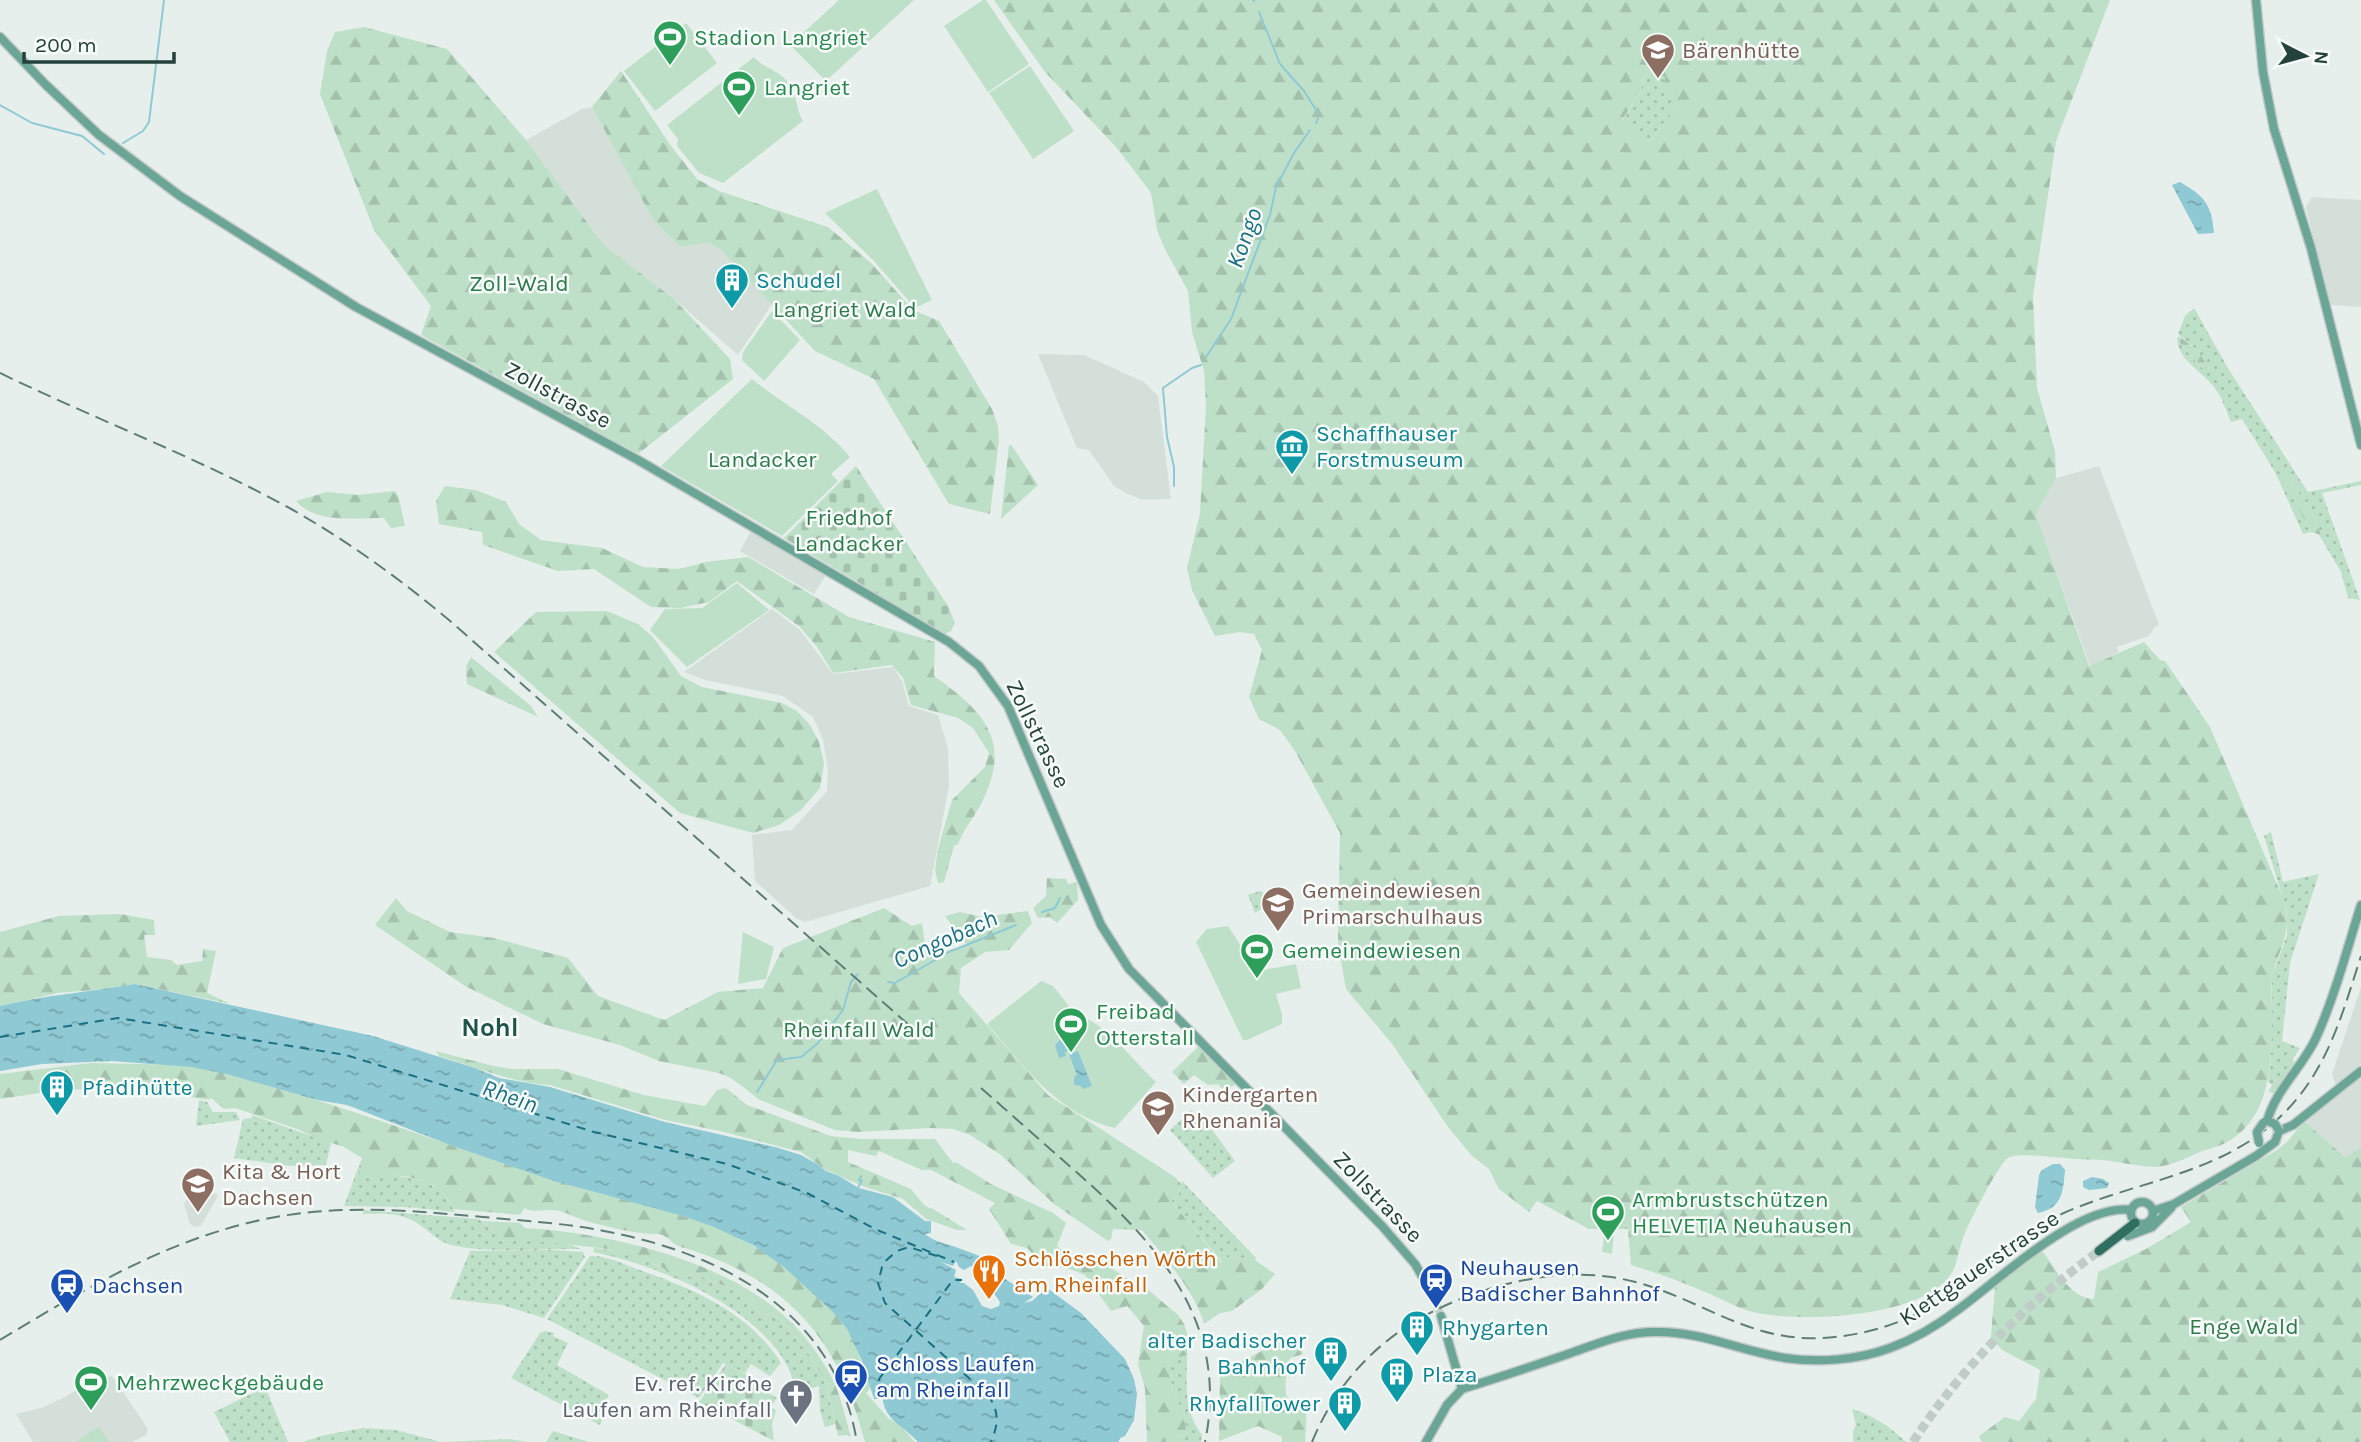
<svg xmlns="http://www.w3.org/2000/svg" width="2361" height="1442" viewBox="0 0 2361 1442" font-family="Karla,sans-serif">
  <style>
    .built { fill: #d4dfda }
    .grass { fill: url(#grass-dots) }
    .forest { fill: url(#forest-firs); fill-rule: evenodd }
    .cemetery { fill: url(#cemetery-stones) }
    .garden { fill: #bfe0c8 }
    .water { fill: url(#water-ripples); fill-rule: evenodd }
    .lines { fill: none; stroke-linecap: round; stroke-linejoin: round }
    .stream { stroke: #8ec9d4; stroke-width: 2 }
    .ferry { stroke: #1c6f80; stroke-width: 2; stroke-dasharray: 9 7; stroke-linecap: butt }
    .primary-tunnel { stroke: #bfccc8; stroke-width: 8; stroke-dasharray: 8 4; stroke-linecap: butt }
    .highway-tunnel { stroke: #bfccc8; stroke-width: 9; stroke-dasharray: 9 4.5; stroke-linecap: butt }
    .primary-casing { stroke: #c2cac8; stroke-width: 11 }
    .highway-casing { stroke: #c2cac8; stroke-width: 12 }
    .primary { stroke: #6aa596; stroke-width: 8 }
    .highway { stroke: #2f6f62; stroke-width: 9 }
    .rail { stroke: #5f7d75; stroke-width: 2; stroke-dasharray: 14 7; stroke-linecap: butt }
    .primary-bridge-casing { stroke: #c2cac8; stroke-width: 11; stroke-linecap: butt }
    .primary-bridge { stroke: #6aa596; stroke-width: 8 }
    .labels { text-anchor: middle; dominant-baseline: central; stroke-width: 5; stroke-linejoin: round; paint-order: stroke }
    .leisure-label { font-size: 23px; fill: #27864d; stroke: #f7fbf9; text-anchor: start }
    .education-label { font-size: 23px; fill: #785e54; stroke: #f7fbf9; text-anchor: start }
    .culture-label { font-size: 23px; fill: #0d838f; stroke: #f7fbf9; text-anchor: start }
    .park-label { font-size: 23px; fill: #2d7a4b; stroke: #f7fbf9 }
    .street-label { font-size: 23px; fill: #24423a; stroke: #f7fbf9 }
    .food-label { font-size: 23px; fill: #c56008; stroke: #f7fbf9; text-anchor: start }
    .transit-label { font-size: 23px; fill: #164399; stroke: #f7fbf9; text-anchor: start }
    .worship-label { font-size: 23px; fill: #5b616d; stroke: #f7fbf9; text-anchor: end }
    .water-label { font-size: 24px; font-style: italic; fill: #1c6f80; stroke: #f7fbf9 }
    .quarter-label { font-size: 26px; font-weight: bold; fill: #1f5548; stroke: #f7fbf9 }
  </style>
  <defs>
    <pattern id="grass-dots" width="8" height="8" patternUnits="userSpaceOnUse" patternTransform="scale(1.75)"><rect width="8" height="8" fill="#bfe0c8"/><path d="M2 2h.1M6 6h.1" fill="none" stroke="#a4c1ad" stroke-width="1.8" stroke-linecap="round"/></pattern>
    <pattern id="forest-firs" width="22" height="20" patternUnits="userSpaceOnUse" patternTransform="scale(1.75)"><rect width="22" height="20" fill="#bfe0c8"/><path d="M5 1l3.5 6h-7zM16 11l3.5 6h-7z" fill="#a4c1ad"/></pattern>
    <pattern id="cemetery-stones" width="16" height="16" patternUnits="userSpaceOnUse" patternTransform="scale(1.75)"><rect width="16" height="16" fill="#bfe0c8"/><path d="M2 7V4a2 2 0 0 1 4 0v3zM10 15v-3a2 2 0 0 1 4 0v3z" fill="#a4c1ad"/></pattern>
    <pattern id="water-ripples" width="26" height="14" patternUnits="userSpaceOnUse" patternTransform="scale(1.75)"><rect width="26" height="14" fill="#8ec9d4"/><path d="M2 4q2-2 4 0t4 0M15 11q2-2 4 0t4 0" fill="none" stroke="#74a5ad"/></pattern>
  </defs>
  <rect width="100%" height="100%" fill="#e6efeb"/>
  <g class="built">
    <path d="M592,107l61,113 27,27 28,-4 13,7 51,54 -34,51 -64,-56 -70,-54 -78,-105 56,-31z"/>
    <path d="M2312,197l49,3v107l-31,-2 -24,-98z"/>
    <path d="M1038,354l46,1 60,27 14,14 13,103 -29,1 -16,-7 -12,-7 -25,-36 -12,-2z"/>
    <path d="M2099,466l60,159 -4,2 -6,9 -32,11 2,5 -29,14 -54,-152 20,-36z"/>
    <path d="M751,531l75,44 -12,19 -74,-43z"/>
    <path d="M772,609l28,21 33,44 60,-7 9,14 7,25 29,9 10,33 1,38 -19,100 -125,36 -8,-3 -42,-38 -3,-46 40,-5 35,-39 1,-21 -5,-30 -10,-23 -30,-21 -78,-16 -21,-8z"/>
    <path d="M2361,987v77l-25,21 -4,-11z"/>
    <path d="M2361,1075v73l-16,9 -41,-36z"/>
    <path d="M216,1193l2,3 -17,30 -6,1 -5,-3 -6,-20 3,-5z"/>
    <path d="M112,1376l36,53 -2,6 -14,7h-99l-17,-28 25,-6 22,-10 31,-18z"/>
  </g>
  <g class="grass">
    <path d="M1650,71l15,6 12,19v9l-28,37 -28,-20 20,-30 1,-11z"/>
    <path d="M2194,308l35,62 79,122 53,-11v4l-39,8 38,107 -12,-2 -7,-26 -22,-37h2l-10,-25 -31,-43 -2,1 33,64 -8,2 -28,-62 -33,-53 -11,3c-5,-12 -9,-25 -17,-35 -12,-16 -36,-27 -37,-48l23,28 -2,-16 -20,-17 7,-18z"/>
    <path d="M2271,832l12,50 36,-8 -29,89 -8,78 18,7 -9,14 5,-1v4l-22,28 -6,-1 4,-7 -4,-3 3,-23 1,-82 15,-42v-23l-23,-76z"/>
    <path d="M1260,891l7,4 1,10 -13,8 -7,-18z"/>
    <path d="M199,1100l8,2 6,10h23l4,8 -44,6z"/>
    <path d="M1191,1110l22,21 22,30 -22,17 -43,-48z"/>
    <path d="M252,1115l79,28 -5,22 -36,1 -56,-8 9,-39 9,-1z"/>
    <path d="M358,1168l67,13 17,10 13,21 -49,-5 -62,-1z"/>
    <path d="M1182,1181l74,77 -1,2 -25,-4 -7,7 -52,-62 8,-7z"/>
    <path d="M363,1210l115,9 15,9 6,12c22,1 62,-2 82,9 -40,-1 -93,5 -130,-4 -12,-3 -21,-13 -31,-20 -18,-13 -37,-12 -57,-11z"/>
    <path d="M594,1248c21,2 44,9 64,18 14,6 14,8 31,11l4,-4 49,20 18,21 15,1 27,28 24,39 9,42 -10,3 -5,-16 -1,-25 -23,7c-3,-6 -2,-9 -4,-15 -1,-7 -8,-18 -12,-24 -39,-54 -124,-89 -187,-102z"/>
    <path d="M552,1250l31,2 2,5 -41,61 -42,-13 -52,-6 20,-48z"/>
    <path d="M590,1256c16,-1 33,8 47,13 56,20 111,42 144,94l-11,13 -19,-12 -6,9 -22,-10 -24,35 -152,-79z"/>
    <path d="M545,1331l9,2 -1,3 15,7 -11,22 52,30 -4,7 2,8 -7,15 -89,-47 29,-45z"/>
    <path d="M1187,1355c0,30 -4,55 15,80l-1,7h-35l20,-8 -1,-18 -14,-28 1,-16 -5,-12z"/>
    <path d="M265,1387l23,55h-58l-16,-30z"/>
    <path d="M1852,1409c21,6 38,18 54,33h-53v-11l3,-6z"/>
    <path d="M363,1428l33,2 45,12 68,-3 19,3h-226l23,-7z"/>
    <path d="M553,1431l36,11h-43z"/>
  </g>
  <g class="forest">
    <path d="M994,0h1116l-54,141 -23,155 4,92 18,63 1,27 -20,36 53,152 55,-24 16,18 5,1 45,66 73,171c10,34 -2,45 -10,76 -3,12 -1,26 -1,37 0,45 1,104 -43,130 -8,5 -20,8 -29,11 -14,6 -31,15 -46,15 -18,-1 -34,-5 -52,-7 -9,-1 -17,0 -26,-1 -14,-1 -58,-7 -68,-1 -9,5 -42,70 -46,83 -3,8 -4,17 -7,25 -19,53 -160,58 -206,45 -13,-4 -26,-11 -39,-17 -26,-11 -52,-21 -79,-29l-3,-36h-39l-52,-28 -8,11 -30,-23 -10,-20 -17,-13 -24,-29 -55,-82 -47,-56 -8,-47 2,-109 -45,-82 -15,-21 -21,-11 -10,-22 13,-47 -8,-16 -14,-2 -25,4 -23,-46 -5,-22 13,-55 6,-107 -2,-35 -12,-39 -4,-41 -24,-44 -7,-17 -6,-37 -34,-45 -72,-76zM1650,71l15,6 -1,9 13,10v9l-28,37 -28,-21 20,-29 1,-12z"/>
    <path d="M364,27l83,22 79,91 78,105 70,54 56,60 3,20 -95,75 -217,-119 10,-29 -57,-76 -54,-136 7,-43 8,-19z"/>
    <path d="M621,71l50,75 26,33 22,12 109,36 43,36 42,47 26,11 53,88 6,17 1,14 -9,74 -41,-10 -75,-125 -59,-28 -94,-101 -13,-7 -28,4 -27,-27 -61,-113z"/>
    <path d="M2179,336l19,15 14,23 -12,-7 -23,-28z"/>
    <path d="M1009,445l3,1 26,39 -37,34z"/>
    <path d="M2280,467l31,43 10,25 -10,-3 -34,-64z"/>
    <path d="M445,486l31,4 30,12 13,22 22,16 61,8 41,19 36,2 27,-7 42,-5 101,60 86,25 -1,34c49,35 79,64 48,126 -7,14 -18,27 -24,42l-4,2 -10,36 -6,1 -3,-13 3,-21 14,-49 33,-33 4,-14 -16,-25 -15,-10 -47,-13 -8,-27 -11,-13 -59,8 -16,-26 -17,-20 -63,-46 -28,21 -29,6 -29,-1 -57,-38 -36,2 -75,-26 -1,-13 -43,-8 -3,-23z"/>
    <path d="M394,491l4,4 7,31 -14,2 -7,-10c-27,0 -69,6 -88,-17l31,-9 31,3z"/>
    <path d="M607,611l31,13 15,13 28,39 21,11 80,16 15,8 13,14 9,17 5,21 -4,25 -20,23 -21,14 -26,8 -73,-20 -186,-161 42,-40z"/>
    <path d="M471,657l60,49 7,11 -71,-33 -1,-18z"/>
    <path d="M1047,878l19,1 2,5 9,-2 1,18 -21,23 -7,-6 -12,1 -5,-10 13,-12z"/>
    <path d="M396,898l11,13 43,21 44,6 74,20 30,38 66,24 54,-28 45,-4 20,-40 101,-40 28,18 10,-3 4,29 4,3 37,-10 -22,-29 15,-4 22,5 46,-6 4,12 -23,27 -24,2 -24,16 -2,25 89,102 127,82 6,7 -2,10 -8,7 51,62 8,-7 25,4 20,14 -13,15 -30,22 -12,2 -16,11c-7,-30 -42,-70 -62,-94l-29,-1 -2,10 -3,2 -54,-37 -53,-49 -31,-20 -17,-6 -22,-1 -73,4 -23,-2 -75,-30 -29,-22 -12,-5 -60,-12 -39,-16 -77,-21 -78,-38 -90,-61z"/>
    <path d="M120,914l34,6 1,15h-11l3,22 24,3 6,5 25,-4 1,-12 13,2 -9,42 24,11 -96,-20 -31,5 -46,4 -58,13v-74l59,-16z"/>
    <path d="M1199,1046l37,38 -12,8 -6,-8 -10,1 -14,-10 -10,9 -12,-12z"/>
    <path d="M436,1051l57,15 21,3h44l86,26 61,11 12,-16 9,-2 21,17 84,31 30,3h74l18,24 3,-1 35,22 62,29 13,10 -9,23 16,13 25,1 29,18 13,5 38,32 6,9 4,12 -1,19 -20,5 5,12 -1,16 14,28 1,18 -20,8h-19l-2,-54 -7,-24 6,-38 -17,-20 -16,5 -26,-36 -18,-7 -22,-2 -18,-18 -16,-4 -22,-35 6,-6 -64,-33h-9l-43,-19 -3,5 -28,-6v12l63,27 14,17 8,3 34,21h-10l-31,-11 -23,-20 -41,-13 -36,-16 -25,-18 -81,-21 -55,-11 -115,-35c-34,-1 -78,-19 -111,-29z"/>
    <path d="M91,1063c33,1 68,0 101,4 37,5 72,18 108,28 90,27 177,61 267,89 62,20 128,28 185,61 28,16 80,57 95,84 10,19 17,39 24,59l-5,5 23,26 10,5 16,18h-50c-26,-98 -70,-156 -168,-190 -7,-3 -15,-4 -21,-7 -6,-4 -10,-10 -18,-11 -22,0 -46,-6 -68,-12 -10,-2 -20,-8 -30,-11 -13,-3 -24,3 -36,-3l-4,7 -67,-6c-4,-6 -7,-15 -13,-19 -18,-15 -55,-17 -78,-14l-4,-7 4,-11 -20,-12 -22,-6 -23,-11 -62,-21 -11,1 -13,-11 -2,2 -72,-12 -77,2 -60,9v-25z"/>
    <path d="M2304,1121l41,36 16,-9v294h-379l-3,-6 26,-19 14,4 17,-22 4,-29 -38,-20 -11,-13 4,-52 47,-35c13,18 27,48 52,49l4,-27 48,-23 45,-27 -10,-15 96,-57 11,-9z"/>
    <path d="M482,1221l38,2 5,5c86,5 205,33 268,96 14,14 28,34 38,52 10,19 14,41 20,61l-5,-2 -8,1 -12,-54 -24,-39 -27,-28 -15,-1 -18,-21 -49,-20 -4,4 -17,-3 -12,-8 -53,-17 -50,-6 -59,-3 -5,-12z"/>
    <path d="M1298,1338l5,16 -13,4c-3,15 -9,33 1,46l16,1 -2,37h-23v-5l-24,-11 -39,15 1,-68 55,-29z"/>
  </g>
  <g class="cemetery">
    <path d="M856,466l92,140 7,17 -4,8 -6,3 -161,-96z"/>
    <path d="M726,1364l28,14 -2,5 25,15 -6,9 5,3 -4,14 2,17 -75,-39z"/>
  </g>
  <g class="garden">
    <path d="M839,0h75l-88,81 -36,-36z"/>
    <path d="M983,0h3l43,64 -41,28 -44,-66z"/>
    <path d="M686,23l31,40 -62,48 -31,-40z"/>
    <path d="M754,57c8,10 22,12 32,23 12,13 9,28 17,41l-80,62 -24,-10 -22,-27 1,-7 -11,-14z"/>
    <path d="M1030,66l44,65 -41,28 -44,-66z"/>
    <path d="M877,189l55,111 -17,8 -41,-47 -49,-48z"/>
    <path d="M772,311l28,29 -36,41 -22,-21 1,-8z"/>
    <path d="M752,379c32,26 71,45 98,78l-19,17 7,7 -56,55 -121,-70z"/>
    <path d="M737,583l32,27 -82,57 -37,-37 15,-21 37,-1z"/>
    <path d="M1228,926l29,45 39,-7 5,24 -25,6 6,20v10l-35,16h-4l-47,-98 11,-13z"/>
    <path d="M743,932l31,15 -8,32 -28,5z"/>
    <path d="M1041,981l12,5 23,29c29,6 59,48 80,67l-41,46c-58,-14 -90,-61 -128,-104z"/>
    <path d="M1605,1230l9,2 -2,22 -10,-2z"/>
    <path d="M99,1427l10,15h-30l-1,-2z"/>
  </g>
  <g class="water">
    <path d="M2180,182c25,15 31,21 34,51l-16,1 -26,-49z"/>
    <path d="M135,984l238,52 102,32 24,10 51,9 115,35 110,25 26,8 18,10 7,6 13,5 20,12 34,9 32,24h6v12l-6,1c11,9 24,10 36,15 15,5 27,11 41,18v10l31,20 -9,6 8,-2 15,-13 34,25 44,46 9,20 3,15 -3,26 -9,16 -5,2 -2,4h-200c-18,-20 -35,-21 -36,-50l-1,7h-7l-12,-38 -15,-32 -13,-16 -50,-46 -31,-22 -39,-18 -31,-11 -129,-35 -104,-36 -103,-40 -30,-5 -90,-26 -36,-7 -79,-6 -70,3 -42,7v-65c45,-11 90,-14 135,-22zM956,1261l3,6 5,3 7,-4c12,11 20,23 29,36l-1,4 -8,3 -9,-3 -9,-16 -9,-7h-4l2,-4 -8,-2 2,-7 -15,-8 12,4z"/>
    <path d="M1063,1037l7,13 -5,2 1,4 -7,2 -4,-13z"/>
    <path d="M1078,1051l14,35 -10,3 -1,-3 -7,-1v-8l3,-2 -8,-21z"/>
    <path d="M2053,1164h7l5,6c-2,21 -2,38 -27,43l-3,-6 4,-32 3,-5z"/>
    <path d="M2092,1177l11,2 6,4 -2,5 -18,2 -6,-3v-6z"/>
  </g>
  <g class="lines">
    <g class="stream">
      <path d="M1253,0l1,1"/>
      <path d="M1259,12l21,52 24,27 14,22"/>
      <path d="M0,105l32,18 50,13 22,18"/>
      <path d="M1316,123l2,-5"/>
      <path d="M123,143l20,-12 6,-9 15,-122"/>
      <path d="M1206,357l25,-38 39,-104 6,-28 18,-34 16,-23"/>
      <path d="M1174,486v-19l-7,-30 -4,-49 29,-20 9,-3"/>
      <path d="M1042,912l13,-4 5,-10"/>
      <path d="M888,982l7,1 54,-31 67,-27"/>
      <path d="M757,1092l20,-32 24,-3 17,-14 25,-33 8,-28 7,-8"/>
      <path d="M857,1189l5,-8 -3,-1 2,-4"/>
    </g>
    <g class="ferry">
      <path d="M0,1037l118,-19 228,37 248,77 133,32 80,29 68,36 79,33"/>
      <path d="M937,1256l-28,-9 -12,4 -14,12 -5,20 7,20 103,92c11,16 11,28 3,47"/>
      <path d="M878,1397l1,-18 74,-99h9"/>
    </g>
    <path class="primary-tunnel" d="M1432,1293l9,23"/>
    <path class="highway-tunnel" d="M1913,1442c49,-76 113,-138 186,-191"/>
    <g class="primary-casing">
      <g id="primary">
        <path d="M2256,0l7,72 11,57 37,119 50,197"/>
        <path d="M0,37l45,47 54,51 81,61 176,111 282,153 311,182 30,24 29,40 93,219 28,44 253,257 33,38 17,29"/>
        <path d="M2267,1122c8,-32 35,-54 49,-84 19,-42 31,-89 45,-133"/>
        <circle cx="2142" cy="1213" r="11"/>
        <path d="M2153,1211l21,-7 82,-48 19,-14 4,-11 14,-6 68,-54"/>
        <path d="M2128,1236l24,-9 19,-19"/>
        <path d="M1441,1316l21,73"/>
        <path d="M1426,1442l21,-37 15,-16c35,-11 71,-23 106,-35 29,-10 56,-22 87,-22 46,-1 85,19 130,26 33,5 73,2 105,-10 25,-9 48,-23 69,-39 40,-29 120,-106 172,-99"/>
      </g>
    </g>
    <g class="highway-casing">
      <path id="highway" d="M2099,1251l36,-28"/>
    </g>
    <use href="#primary" class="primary"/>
    <use href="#highway" class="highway"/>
    <g class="rail">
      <path d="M0,373c97,47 199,85 293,137 56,32 107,69 156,110l469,413"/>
      <path d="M981,1088c31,27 62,55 92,81 84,74 157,153 132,273"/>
      <path d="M0,1340c81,-49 160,-96 252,-118 78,-19 153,-12 231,-5 41,4 81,6 121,14 117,22 229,80 252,206"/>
      <path d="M1312,1442c34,-82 97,-129 180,-154 49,-14 97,-19 147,-5 65,18 111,59 184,55 48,-3 92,-18 132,-47 33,-24 61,-54 98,-73 76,-37 166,-41 228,-102 46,-44 61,-101 80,-160"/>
    </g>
    <g class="primary-bridge-casing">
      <g id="primary-bridge">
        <path d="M2270,1122l5,2 4,7"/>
        <path d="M2259,1143l-2,-11 7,-10"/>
      </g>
    </g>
    <use href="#primary-bridge" class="primary-bridge"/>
  </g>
  <defs>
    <g id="stadium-pin" transform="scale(1.75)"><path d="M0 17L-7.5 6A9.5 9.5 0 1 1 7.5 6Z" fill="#2e9e5b" stroke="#f7fbf9"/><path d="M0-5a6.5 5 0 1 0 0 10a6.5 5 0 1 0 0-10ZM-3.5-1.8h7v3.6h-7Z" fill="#fff"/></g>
    <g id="school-pin" transform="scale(1.75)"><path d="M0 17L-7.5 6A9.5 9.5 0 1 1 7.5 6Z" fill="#8d6e63" stroke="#f7fbf9"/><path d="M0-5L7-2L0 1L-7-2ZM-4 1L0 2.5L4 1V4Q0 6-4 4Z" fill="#fff"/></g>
    <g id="building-pin" transform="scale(1.75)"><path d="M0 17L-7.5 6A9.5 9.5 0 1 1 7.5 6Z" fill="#0f9aa8" stroke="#f7fbf9"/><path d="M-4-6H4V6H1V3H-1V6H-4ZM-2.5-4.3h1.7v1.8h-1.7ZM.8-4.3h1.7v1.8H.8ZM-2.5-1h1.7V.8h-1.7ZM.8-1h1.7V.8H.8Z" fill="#fff"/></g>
    <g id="museum-pin" transform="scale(1.75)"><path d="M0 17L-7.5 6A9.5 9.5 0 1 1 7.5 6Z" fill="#0f9aa8" stroke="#f7fbf9"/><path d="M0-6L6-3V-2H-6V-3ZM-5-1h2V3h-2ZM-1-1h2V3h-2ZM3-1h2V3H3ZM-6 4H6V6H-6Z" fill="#fff"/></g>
    <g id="restaurant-pin" transform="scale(1.75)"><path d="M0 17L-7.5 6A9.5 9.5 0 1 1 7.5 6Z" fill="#e8710a" stroke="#f7fbf9"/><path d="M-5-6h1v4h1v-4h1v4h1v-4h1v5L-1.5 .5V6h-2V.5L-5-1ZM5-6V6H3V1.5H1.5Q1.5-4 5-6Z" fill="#fff"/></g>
    <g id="station-pin" transform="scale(1.75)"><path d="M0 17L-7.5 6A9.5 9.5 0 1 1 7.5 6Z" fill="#1a4fb4" stroke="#f7fbf9"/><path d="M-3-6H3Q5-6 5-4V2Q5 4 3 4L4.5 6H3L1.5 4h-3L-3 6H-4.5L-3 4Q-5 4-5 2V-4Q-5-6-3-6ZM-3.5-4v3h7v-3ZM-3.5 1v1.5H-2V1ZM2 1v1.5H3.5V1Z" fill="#fff"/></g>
    <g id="church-pin" transform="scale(1.75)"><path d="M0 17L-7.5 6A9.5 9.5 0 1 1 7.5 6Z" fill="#6b7280" stroke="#f7fbf9"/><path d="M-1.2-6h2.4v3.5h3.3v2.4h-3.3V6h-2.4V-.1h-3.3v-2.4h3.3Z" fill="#fff"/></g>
  </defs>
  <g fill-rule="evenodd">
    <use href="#stadium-pin" x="670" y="37"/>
    <use href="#school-pin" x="1658" y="50"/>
    <use href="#stadium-pin" x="739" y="87"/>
    <use href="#building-pin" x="732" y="280"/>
    <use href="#museum-pin" x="1292" y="446"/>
    <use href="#school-pin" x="1278" y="903"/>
    <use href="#stadium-pin" x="1257" y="950"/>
    <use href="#stadium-pin" x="1071" y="1024"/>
    <use href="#building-pin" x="57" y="1087"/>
    <use href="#school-pin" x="1158" y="1107"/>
    <use href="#school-pin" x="198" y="1184"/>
    <use href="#stadium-pin" x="1608" y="1212"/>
    <use href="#restaurant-pin" x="989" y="1271"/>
    <use href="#station-pin" x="1436" y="1280"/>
    <use href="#station-pin" x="67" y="1285"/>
    <use href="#building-pin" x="1417" y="1327"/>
    <use href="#building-pin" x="1331" y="1353"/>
    <use href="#building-pin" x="1397" y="1374"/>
    <use href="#station-pin" x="851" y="1376"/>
    <use href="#stadium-pin" x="91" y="1382"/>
    <use href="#church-pin" x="796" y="1396"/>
    <use href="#building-pin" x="1345" y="1403"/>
  </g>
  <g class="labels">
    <g class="leisure-label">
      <text x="694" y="37">Stadion Langriet</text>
      <text x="764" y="87">Langriet</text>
      <text x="1282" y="950">Gemeindewiesen</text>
      <text x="1096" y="1011">Freibad<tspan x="1096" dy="26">Otterstall</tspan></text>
      <text x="1632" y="1199">Armbrustschützen<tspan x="1632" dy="26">HELVETIA Neuhausen</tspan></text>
      <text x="116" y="1382">Mehrzweckgebäude</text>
    </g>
    <g class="education-label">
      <text x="1682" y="50">Bärenhütte</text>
      <text x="1302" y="890">Gemeindewiesen<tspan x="1302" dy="26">Primarschulhaus</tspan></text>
      <text x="1182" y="1094">Kindergarten<tspan x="1182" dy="26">Rhenania</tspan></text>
      <text x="222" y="1171">Kita &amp; Hort<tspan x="222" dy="26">Dachsen</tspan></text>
    </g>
    <g class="culture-label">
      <text x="756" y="280">Schudel</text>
      <text x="1316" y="433">Schaffhauser<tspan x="1316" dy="26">Forstmuseum</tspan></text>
      <text x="82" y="1087">Pfadihütte</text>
      <text x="1442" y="1327">Rhygarten</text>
      <text x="1306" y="1340" text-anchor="end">alter Badischer<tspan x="1306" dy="26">Bahnhof</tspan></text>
      <text x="1422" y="1374">Plaza</text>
      <text x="1320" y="1403" text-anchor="end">RhyfallTower</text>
    </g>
    <g class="park-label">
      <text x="519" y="283">Zoll-Wald</text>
      <text x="845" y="309">Langriet Wald</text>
      <text x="762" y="459">Landacker</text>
      <text x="849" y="517">Friedhof<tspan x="849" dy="26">Landacker</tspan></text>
      <text x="859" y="1029">Rheinfall Wald</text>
      <text x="2244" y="1326">Enge Wald</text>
    </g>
    <g class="street-label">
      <text transform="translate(558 395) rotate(28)">Zollstrasse</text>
      <text transform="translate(1038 734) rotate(64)">Zollstrasse</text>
      <text transform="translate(1378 1197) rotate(46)">Zollstrasse</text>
      <text transform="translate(1979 1268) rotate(-34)">Klettgauerstrasse</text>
    </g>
    <g class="food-label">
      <text x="1014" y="1258">Schlösschen Wörth<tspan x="1014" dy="26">am Rheinfall</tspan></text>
    </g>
    <g class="transit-label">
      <text x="1460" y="1267">Neuhausen<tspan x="1460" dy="26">Badischer Bahnhof</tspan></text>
      <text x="92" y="1285">Dachsen</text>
      <text x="876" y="1363">Schloss Laufen<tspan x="876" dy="26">am Rheinfall</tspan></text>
    </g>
    <g class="worship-label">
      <text x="772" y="1383">Ev. ref. Kirche<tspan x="772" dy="26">Laufen am Rheinfall</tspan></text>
    </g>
    <g class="water-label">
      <text transform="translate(1244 238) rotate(-70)">Kongo</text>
      <text transform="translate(945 939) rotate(-24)">Congobach</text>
      <text transform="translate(510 1096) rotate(20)">Rhein</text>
    </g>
    <g class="quarter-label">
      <text x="490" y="1027">Nohl</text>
    </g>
  </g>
  <g transform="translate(2305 56) rotate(96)" stroke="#f7fbf9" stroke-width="5" paint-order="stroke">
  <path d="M0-5L12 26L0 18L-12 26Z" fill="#24423a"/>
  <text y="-10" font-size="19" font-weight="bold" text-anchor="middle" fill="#24423a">N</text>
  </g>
  <path d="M24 52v10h150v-10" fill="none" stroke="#24423a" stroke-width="3.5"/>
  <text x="35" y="52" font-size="21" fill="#24423a" stroke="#f7fbf9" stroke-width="5" paint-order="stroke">200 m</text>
</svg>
